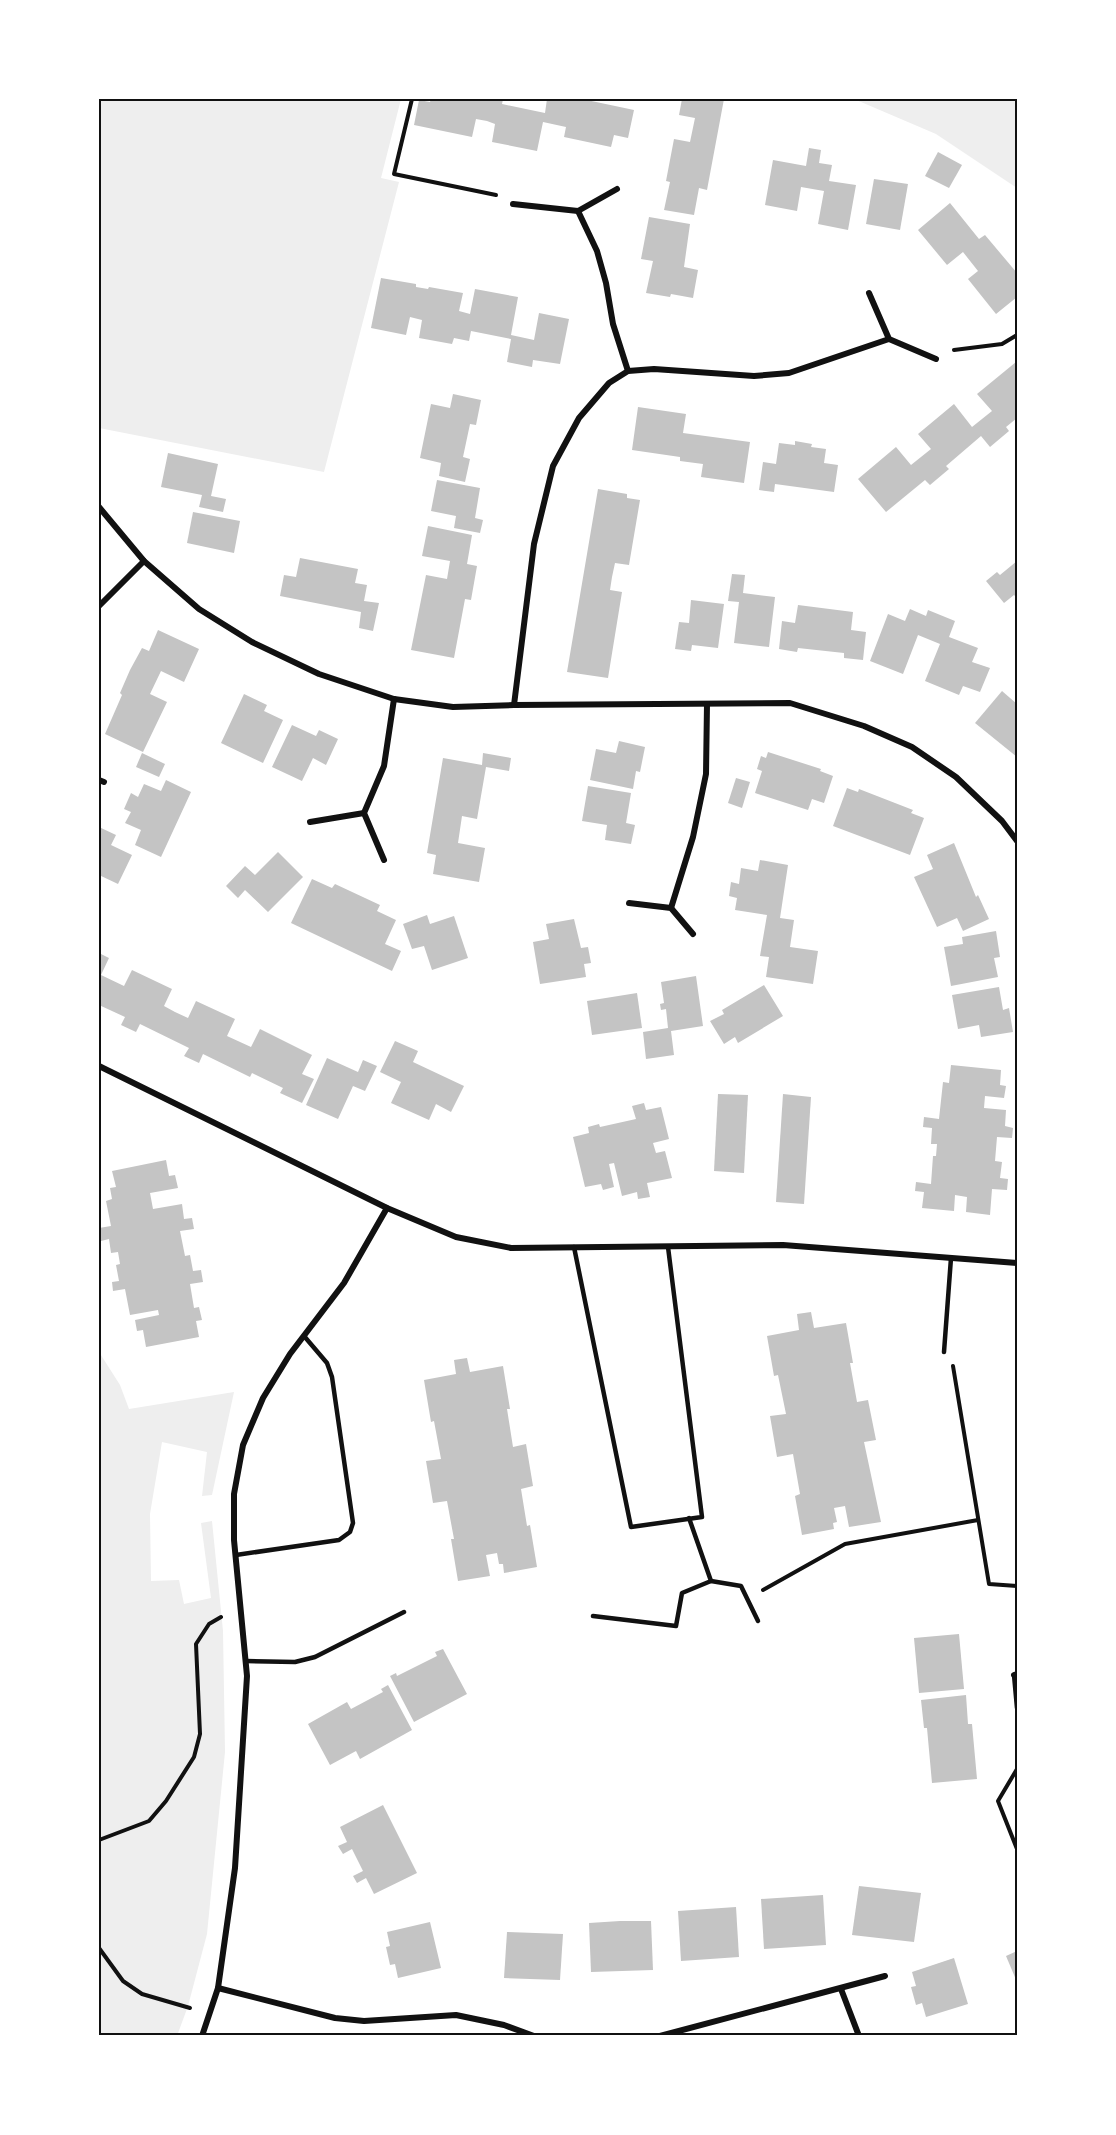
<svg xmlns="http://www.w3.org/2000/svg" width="1116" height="2135" viewBox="0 0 1116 2135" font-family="'PT Sans',sans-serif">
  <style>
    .green { fill: #eee }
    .building { fill: #c4c4c4 }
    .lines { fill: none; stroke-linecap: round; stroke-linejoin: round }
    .path { stroke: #111; stroke-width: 4 }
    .service { stroke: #111; stroke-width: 4.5 }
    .minor { stroke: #111; stroke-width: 6 }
    .neatline { fill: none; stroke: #111; stroke-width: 2 }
  </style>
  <rect width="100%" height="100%" fill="#fff"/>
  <g class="green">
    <path d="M99,99h302l-20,79 18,4 -75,290 -225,-44z"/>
    <path d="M854,99h163v89l-81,-54z"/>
    <path d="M99,1352l21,33 9,24 105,-17 -22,103 -10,1 5,-44 -45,-10 -12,72 1,67 28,-1 5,24 27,-6 -10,-75 11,-2 11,110 2,121 -18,182 -19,72 -11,30h-78z"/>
  </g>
  <g class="building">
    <path d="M431,99h72l-1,5 43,9 2,-14h35l52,11 -6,28 -14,-3 -3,12 -47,-10 2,-10 -23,-5 -6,29 -45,-9 3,-18 -8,-3 -11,-2 -4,18 -58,-12 5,-25 11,2z"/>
    <path d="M682,99h42l-17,91 -8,-2 -5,27 -30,-5 6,-28 -4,-1 8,-42 16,3 5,-24 -16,-3z"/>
    <path d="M809,148l12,2 -2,13 13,2 -3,16 27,4 -8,45 -30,-6 6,-33 -23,-4 -4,24 -32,-6 8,-45 33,6z"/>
    <path d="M938,152l24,13 -13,23 -24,-12z"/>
    <path d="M874,179l34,5 -8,46 -34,-6z"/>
    <path d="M950,203l29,36 6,-4 32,38v24l-21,17 -28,-35 10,-8 -15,-19 -16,13 -29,-35z"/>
    <path d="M649,217l41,7 -6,43 14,3 -5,28 -22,-4 -1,3 -24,-4 7,-32 -12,-2z"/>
    <path d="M381,278l35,6v3l12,2 1,-2 34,6 -4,18 11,3 5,-25 43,8 -7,38 23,5 5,-27 30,6 -9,45 -27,-4 -1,7 -25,-5 4,-23 -40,-8 -2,10 -15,-3 -2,6 -33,-6 3,-18 -12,-3 -4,18 -35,-7z"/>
    <path d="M1016,362l1,56 -11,9 3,4 -19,16 -9,-11 -35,30 3,3 -19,16 -5,-5 -39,32 -28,-33 38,-32 15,18 20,-16 -13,-15 36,-30 18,23 20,-16 -15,-17z"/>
    <path d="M453,394l28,6 -5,25 -6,-1 -7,33 7,2 -5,23 -26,-6 2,-13 -21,-5 11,-54 19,4z"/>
    <path d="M638,407l48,7 -3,19 67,9 -6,41 -43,-6 2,-13 -23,-3v-4l-48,-7z"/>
    <path d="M795,441l17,3 -1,3 15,2 -2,14 14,2 -4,27 -59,-8 -1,8 -15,-2 4,-28 13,2 3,-21 16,2z"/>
    <path d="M168,453l50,11 -7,32 15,3 -3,13 -24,-5 3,-12 -41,-8z"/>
    <path d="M437,480l43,8 -5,30 8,2 -3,13 -26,-5 2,-12 -25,-5z"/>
    <path d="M598,489l29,5v4l13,2 -11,65 -14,-2 -3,14 -2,13 12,2 -14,86 -41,-6z"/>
    <path d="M193,512l47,9 -6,32 -47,-10z"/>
    <path d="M428,526l44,9 -5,29 10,2 -6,34 -6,-1 -11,59 -43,-8 15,-75 21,4 3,-18 -28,-5z"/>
    <path d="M300,558l58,11 -3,14 12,2 -3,16 15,2 -6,28 -14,-3 2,-16 -81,-16 4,-21 12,2z"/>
    <path d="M1017,561v37l-3,-3 -10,8 -18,-22 11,-9 3,3z"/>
    <path d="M732,574l13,1 -2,18 32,4 -6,50 -35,-4 5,-41 -11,-1z"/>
    <path d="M691,600l33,4 -6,44 -26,-3 -1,6 -16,-2 4,-27 10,1z"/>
    <path d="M798,605l55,7 -2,18 15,2 -3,28 -19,-2v-5l-46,-5 -1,4 -18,-3 3,-28 13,2z"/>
    <path d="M910,609l16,7 2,-6 27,11 -6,16 29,11 -6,14 18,6 -10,24 -17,-6 -4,9 -34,-14 15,-37 -22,-9 -15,39 -33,-13 18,-47 17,7z"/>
    <path d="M158,630l41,19 -15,33 -23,-11 -11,23 17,8 -24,50 -38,-18 17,-39 -2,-2 10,-23 12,-22 7,3z"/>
    <path d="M1002,691l15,13v53l-42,-34z"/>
    <path d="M244,694l23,11 -3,6 19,9 -20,43 -42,-20z"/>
    <path d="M292,725l24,11 3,-6 19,9 -12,26 -13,-7 -11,23 -30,-14z"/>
    <path d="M619,741l26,6 -5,25 -4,-1 -3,18 -43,-9 6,-31 20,4z"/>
    <path d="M768,752l53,17 -1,2 13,5 -9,27 -12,-4 -4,11 -53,-17 7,-22 -5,-2 4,-13 5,2z"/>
    <path d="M142,753l23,11 -6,13 -23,-10z"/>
    <path d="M483,753l28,5 -2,13 -23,-4 -9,52 -15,-3 -4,27 27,5 -6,34 -46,-8 3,-19 -9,-2 16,-95 39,7z"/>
    <path d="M736,778l14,4 -8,26 -14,-5z"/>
    <path d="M166,780l25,12 -30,65 -26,-12 6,-15 -16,-7 6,-11 -7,-3 7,-16 7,4 6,-13 17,7z"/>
    <path d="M588,786l43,7 -5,30 9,2 -4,19 -26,-4 2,-15 -25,-4z"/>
    <path d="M847,788l11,4 1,-3 54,21 -2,3 13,5 -14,37 -77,-29z"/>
    <path d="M99,827l17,8 -5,10 21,10 -14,29 -19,-9z"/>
    <path d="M954,843l22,54 2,-2 11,24 -26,12 -6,-13 -20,9 -23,-50 19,-8 -6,-14z"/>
    <path d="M278,852l25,25 -35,35 -23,-22 -7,8 -12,-12 19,-20 10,9z"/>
    <path d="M760,860l28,5 -8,53 14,2 -4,27 28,4 -5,33 -47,-7 3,-20 -9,-1 7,-41 -32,-5 2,-12 -8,-2 2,-14 8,2 2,-16 17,3z"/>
    <path d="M312,879l20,9 3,-4 45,21 -3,6 19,9 -11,24 16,7 -9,20 -101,-48z"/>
    <path d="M427,915l3,9 24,-8 14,42 -36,12 -8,-24 -12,3 -9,-25z"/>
    <path d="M574,919l7,29 7,-1 3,16 -7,1 2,13 -46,7 -7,-42 16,-3 -3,-15z"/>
    <path d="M996,931l4,26 -6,1 4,19 -47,9 -7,-39 19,-3 -1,-7z"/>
    <path d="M99,953l10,5 -8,17 23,11 8,-16 40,19 -8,17 11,6 13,6 8,-17 39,18 -8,17 24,11 9,-18 52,26 -10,19 12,5 -12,24 -22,-10 3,-5 -31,-15 -2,4 -47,-23 -4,9 -15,-7 5,-8 -49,-24 -4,8 -15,-7 4,-8 -26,-12z"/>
    <path d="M696,976l7,50 -32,5 3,24 -28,4 -3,-27 25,-4 -2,-19 -5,1 -1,-6 4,-1 -3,-21z"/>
    <path d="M764,985l19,31 -45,27 -3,-6 -11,7 -14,-23 14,-7 -2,-4z"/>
    <path d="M999,987l4,23 6,-2 4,24 -32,5 -2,-12 -21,4 -6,-34z"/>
    <path d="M637,993l5,35 -50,7 -5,-34z"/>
    <path d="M395,1041l23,10 -5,11 51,24 -13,26 -15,-8 -7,16 -38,-17 10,-21 -21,-10z"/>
    <path d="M327,1058l31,14 5,-12 14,6 -12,25 -12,-5 -15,33 -32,-14z"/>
    <path d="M951,1065l50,5 -1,15 6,1 -2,12 -19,-2 -1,12 22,2 -1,16 8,2 -1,10 -15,-1 -2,24 7,1 -2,16 8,1 -1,11 -15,-1 -2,26 -24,-3 1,-15 -12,-2 -1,16 -32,-3 2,-16 -9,-1 1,-9 15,2 2,-28h3l1,-12h-6l1,-16 -9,-1 1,-10 15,2 4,-37 6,1z"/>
    <path d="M718,1094l30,1 -4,78 -30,-2z"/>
    <path d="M783,1094l28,3 -7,107 -28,-2z"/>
    <path d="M644,1103l2,7 15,-3 8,32 -16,4 3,10 9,-2 7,27 -25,5 3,14 -12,2 -1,-7 -15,4 -8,-33 -5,1 5,23 -11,3 -2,-6 -16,3 -12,-50 16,-4 -1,-6 11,-3 1,3 36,-8 -4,-13z"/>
    <path d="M166,1160l3,16 6,-1 3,13 -28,5 3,16 29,-5 2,15 8,-1 2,11 -14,2 5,25 5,-1 3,16 8,-1 2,12 -13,2 4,24 5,-1 3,13 -6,1 3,16 -53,10 -3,-17 -6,1 -2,-11 24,-5 -1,-5 -28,5 -5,-26 -12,2 -1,-9 7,-1 -3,-16 4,-1 -2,-12 -7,1 -2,-14 -8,2 -2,-13 12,-2 -5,-25 6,-2 -2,-11 6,-1 -4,-16z"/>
    <path d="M811,1312l3,16 32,-5 7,40h-3l7,39 11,-2 8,40 -12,2 17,80 -32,5 -4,-21 -11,2 3,14 -4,1 1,6 -32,6 -7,-39 5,-2 -7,-40 -16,3 -7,-41 16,-2 -8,-39 -4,1 -7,-40 32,-6 -2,-16z"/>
    <path d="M467,1358l3,14 33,-6 7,43h-3l6,38 13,-3 7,42 -12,3 6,37 3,-1 7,42 -33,6 -1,-9h-4l-2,-11 -11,2 4,21 -32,5 -7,-42h3l-7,-38 -14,2 -7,-42 15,-2 -7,-38 -3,1 -7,-42 32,-6 -2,-14z"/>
    <path d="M959,1634l5,55 -45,4 -5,-55z"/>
    <path d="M443,1649l24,45 -53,28 -24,-46 6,-3 1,3 40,-20 -2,-4z"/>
    <path d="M388,1685l24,45 -52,29 -4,-8 -26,14 -22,-41 39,-22 4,7 32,-17 -2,-3z"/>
    <path d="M966,1695l2,29h4l5,55 -45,4 -5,-55h-3l-3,-28z"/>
    <path d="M383,1805l34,68 -43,21 -8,-16 -9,5 -4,-7 10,-5 -11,-22 -9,5 -5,-8 9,-4 -7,-15z"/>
    <path d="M859,1886l62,7 -7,49 -62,-7z"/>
    <path d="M823,1895l3,50 -62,4 -3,-50z"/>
    <path d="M736,1907l3,50 -58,4 -3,-50z"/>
    <path d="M620,1921h31l2,49 -62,2 -2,-49z"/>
    <path d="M430,1922l11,46 -43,10 -3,-14 -5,1 -4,-18 4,-1 -3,-14z"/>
    <path d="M507,1932l56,2 -3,46 -56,-2z"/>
    <path d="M1017,1951v31l-11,-26z"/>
    <path d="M954,1958l14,46 -42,13 -4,-14 -6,2 -5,-18 5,-1 -4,-14z"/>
  </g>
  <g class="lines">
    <g class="path">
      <path d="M412,99l-18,75 102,21"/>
      <path d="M954,350l48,-6 15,-9"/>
      <path d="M953,1366l36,218 28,2"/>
      <path d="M763,1590l82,-46 133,-24"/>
      <path d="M1017,1769l-19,32 19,48"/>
      <path d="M99,1840l50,-19 17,-20 28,-44 6,-23 -4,-90 13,-20 12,-7"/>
      <path d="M99,1948l24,33 19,13 48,14"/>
    </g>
    <g class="service">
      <path d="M574,1247l57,280 71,-10 -34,-270"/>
      <path d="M944,1352l7,-94"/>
      <path d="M236,1555l103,-15 11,-8 3,-9 -21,-146 -5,-14 -23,-27"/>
      <path d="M711,1581l30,5 17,35"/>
      <path d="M593,1616l83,10 6,-33 29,-12 -22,-63"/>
      <path d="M246,1661l49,1 20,-5 89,-45"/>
      <path d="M1014,1675l3,33"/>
    </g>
    <g class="minor">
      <path d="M513,204l65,7 39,-22"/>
      <path d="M578,211l19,40 9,32 7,41 15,47"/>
      <path d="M869,293l20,46 47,20"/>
      <path d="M99,507l45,54 55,48 53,33 67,32 75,25 59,8 61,-2 276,-2 74,23 48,21 44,30 46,44 15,20"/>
      <path d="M99,606l45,-45"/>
      <path d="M514,705l20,-161 19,-78 26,-48 30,-35 19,-12 26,-2 100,7 35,-3 100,-34"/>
      <path d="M99,780l5,2"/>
      <path d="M310,822l54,-9"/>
      <path d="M384,860l-20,-47 20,-47 10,-67"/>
      <path d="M629,903l42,5 22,26"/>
      <path d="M671,908l22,-71 13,-63 1,-70"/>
      <path d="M99,1066l288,142 69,29 55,11 272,-3 234,18"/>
      <path d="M1014,1675l3,-1"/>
      <path d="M218,1988l117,30 29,3 92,-6 48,10 30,11"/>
      <path d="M841,1989l18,47"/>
      <path d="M202,2036l16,-48 17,-120 12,-192 -13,-136v-46l9,-49 20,-47 27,-44 54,-71 43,-75"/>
      <path d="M660,2036l225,-60"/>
    </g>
  </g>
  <rect width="1116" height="2135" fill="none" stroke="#ffffff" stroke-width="201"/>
  <rect x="100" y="100" width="916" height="1934" class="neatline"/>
</svg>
